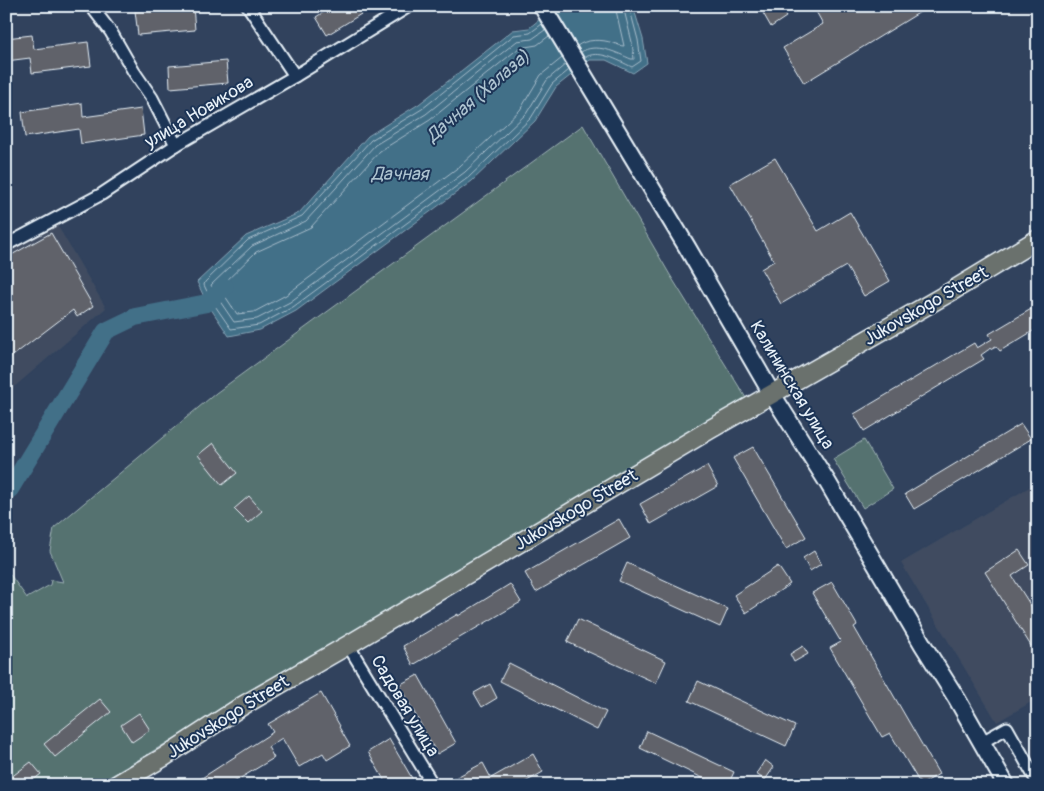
<svg xmlns="http://www.w3.org/2000/svg" width="1044" height="791" viewBox="0 0 1044 791" font-family="Pangolin,sans-serif">
  <style>
    .built { fill: #3f4c61 }
    .green { fill: #557270; stroke: #9eb2b4 }
    .water { fill: #436f88; stroke: #85a3b5 }
    .lines { fill: none; stroke-linecap: round; stroke-linejoin: round }
    .shore { stroke: #a6bdcb; stroke-width: 1 }
    .river { stroke: #436f88; stroke-width: 18 }
    .building { fill: #60626a; stroke: #e8f1f8 }
    .street-casing { stroke: #e8f1f8; stroke-width: 15 }
    .secondary-casing { stroke: #e8f1f8; stroke-width: 20 }
    .primary-casing { stroke: #e8f1f8; stroke-width: 21 }
    .street { stroke: #1d3557; stroke-width: 11 }
    .secondary { stroke: #1d3557; stroke-width: 16 }
    .primary { stroke: #6a716d; stroke-width: 18 }
    .labels { text-anchor: middle; dominant-baseline: central; stroke-width: 4; stroke-linejoin: round; paint-order: stroke }
    .street-label { font-size: 18px; fill: #e8f1f8; stroke: #1d3557 }
    .water-label { font-size: 19px; font-style: italic; fill: #aec4d1; stroke: #1d3557 }
  </style>
  <rect width="100%" height="100%" fill="#31425d"/>
  <filter id="ink" filterUnits="userSpaceOnUse"><feTurbulence type="fractalNoise" baseFrequency=".02" numOctaves="2"/><feDisplacementMap in="SourceGraphic" scale="10" xChannelSelector="R" yChannelSelector="G"/><feConvolveMatrix kernelMatrix="1 2 1 2 8 2 1 2 1" color-interpolation-filters="sRGB"/></filter>
  <g filter="url(#ink)">
    <g class="built">
      <path d="M56,223l50,85 -100,86v-142z"/>
      <path d="M1038,482v216l-41,24 -96,-159z"/>
    </g>
    <g class="green">
      <path d="M583,125l87,150 76,123 -650,387h-90v-216l21,29 23,-13 1,-5 12,2 -13,-31 4,-23 162,-135z"/>
      <path d="M864,440l29,49 -30,19 -30,-49z"/>
    </g>
    <path class="water" d="M556,6h77l10,33 4,24 -14,10 -27,-13h-16l-34,27 -21,34 -63,60 -176,130 -36,19 -31,6 -22,-33 -10,-21 49,-46 53,-23 69,-77 51,-32 94,-74 16,-2z"/>
    <g class="lines">
      <g class="shore">
        <path d="M542,24l-12,9 -16,2 -92,74 -51,31 -69,76 -54,24 -43,42 -1,3 7,15 20,29 28,-4 34,-18 176,-130 62,-59 21,-34 17,-14"/>
        <path d="M545,30l-13,9 -15,2 -91,73 -51,31 -69,76 -54,25 -41,39 6,12 17,25 23,-3 33,-17 175,-130 61,-58 21,-34 19,-16"/>
        <path d="M549,36l-12,9 -18,3 -89,72 -50,31 -69,76 -55,25 -35,34 2,7 14,21 17,-2 32,-17 174,-129 60,-56 21,-35 21,-17"/>
        <path d="M577,46c9,-7 25,-7 36,-3 4,1 7,3 11,3l-9,-40"/>
        <path d="M581,52c15,-10 36,1 50,7h3l-2,-17 -9,-36"/>
        <path d="M584,58c14,-10 35,3 48,9l9,-6 -3,-21 -9,-34"/>
      </g>
      <path class="river" d="M6,492l4,-3 96,-158 29,-14 72,-14 18,-16"/>
    </g>
    <g class="building">
      <path d="M193,6l2,24 -57,5 -3,-24z"/>
      <path d="M333,6h41l-47,29 -11,-18z"/>
      <path d="M774,6h5l7,11 -15,10 -8,-14z"/>
      <path d="M813,6h117l-126,77 -21,-35 40,-24z"/>
      <path d="M32,35l2,14 54,-7 3,24 -59,7 -2,-15 -24,3v-23z"/>
      <path d="M226,61l2,22 -58,5 -1,-22z"/>
      <path d="M82,103l1,14 58,-8 3,26 -63,9 -2,-15 -54,8 -3,-25z"/>
      <path d="M775,158l43,73 32,-19 40,69 -26,15 -18,-30 -65,38 -20,-35 13,-8 -44,-77z"/>
      <path d="M51,233l42,73 -16,11 -4,-7 -67,51v-103z"/>
      <path d="M1038,305v23l-38,23 -4,-5 -8,4 -7,5 3,4 -120,72 -10,-17 120,-71 3,5 15,-9 -3,-5z"/>
      <path d="M1021,424l10,15 -117,70 -9,-15z"/>
      <path d="M213,443l24,30 -15,12 -24,-30z"/>
      <path d="M753,447l53,90 -20,12 -53,-91z"/>
      <path d="M707,466l11,20 -67,38 -11,-20z"/>
      <path d="M249,496l13,15 -14,12 -14,-14z"/>
      <path d="M619,519l11,19 -94,54 -11,-19z"/>
      <path d="M1019,550l10,15 -17,11 26,41v24l-7,5 -46,-74z"/>
      <path d="M814,551l7,13 -11,7 -7,-13z"/>
      <path d="M627,563l101,46 -8,18 -101,-46z"/>
      <path d="M778,566l12,18 -44,29 -12,-18z"/>
      <path d="M832,582l25,43 -3,2 85,147 -18,11 -31,-52 -8,4 -52,-89 11,-6 -29,-49z"/>
      <path d="M510,584l11,18 -108,63 -10,-19 55,-32v2z"/>
      <path d="M578,619l88,42 -10,22 -89,-41z"/>
      <path d="M803,646l5,8 -14,8 -4,-8z"/>
      <path d="M509,663l97,49 -9,18 -97,-49z"/>
      <path d="M418,675l38,68 -19,11 -38,-69z"/>
      <path d="M698,681l97,45 -9,20 -97,-45z"/>
      <path d="M490,684l7,14 -15,9 -8,-14z"/>
      <path d="M321,693l19,33 -1,1 11,19 -23,14 -4,-7 -24,14 -17,-29 -14,9 6,11 -45,27h-38l82,-53 -5,-8z"/>
      <path d="M100,699l11,13 -56,45 -11,-13z"/>
      <path d="M139,713l11,17 -18,12 -11,-17z"/>
      <path d="M647,731l87,41 -6,13h-11l-77,-37z"/>
      <path d="M389,739l27,46h-29l-19,-33z"/>
      <path d="M533,754l10,18 -23,13h-64l-3,-6 30,-16 8,15z"/>
      <path d="M765,760l9,7 -9,13 -9,-6z"/>
      <path d="M31,762l10,12 -14,11h-21v-4z"/>
    </g>
    <g class="lines">
      <g class="street-casing">
        <g id="street">
          <path d="M91,6l20,26 23,40 18,26 24,47"/>
          <path d="M248,6l47,70"/>
          <path d="M6,245l96,-51 74,-49 119,-69 114,-70"/>
          <path d="M348,645l85,140"/>
          <path d="M982,742l25,-14 31,55"/>
        </g>
      </g>
      <g class="secondary-casing">
        <path id="secondary" d="M542,6l145,241 85,147 56,89 95,162 34,54 49,86"/>
      </g>
      <g class="primary-casing">
        <path id="primary" d="M116,785l48,-28 78,-51 106,-61 361,-215 243,-139 86,-52"/>
      </g>
      <use href="#street" class="street"/>
      <use href="#secondary" class="secondary"/>
      <use href="#primary" class="primary"/>
    </g>
  </g>
  <g class="labels">
    <g class="street-label">
      <text transform="translate(199 112) rotate(-31)">улица Новикова</text>
      <text transform="translate(926 306) rotate(-30)">Jukovskogo Street</text>
      <text transform="translate(792 385) rotate(59)">Калининская улица</text>
      <text transform="translate(576 510) rotate(-31)">Jukovskogo Street</text>
      <text transform="translate(405 706) rotate(59)">Садовая улица</text>
      <text transform="translate(228 717) rotate(-32)">Jukovskogo Street</text>
    </g>
    <g class="water-label">
      <text transform="translate(478 96) rotate(-41)">Дачная (Халаза)</text>
      <text x="400" y="174">Дачная</text>
    </g>
  </g>
  <rect width="1044" height="791" fill="none" stroke="#1d3557" stroke-width="25"/>
  <rect x="12" y="12" width="1019" height="766" fill="none" stroke="#e8f1f8" stroke-width="2" filter="url(#ink)"/>
</svg>
